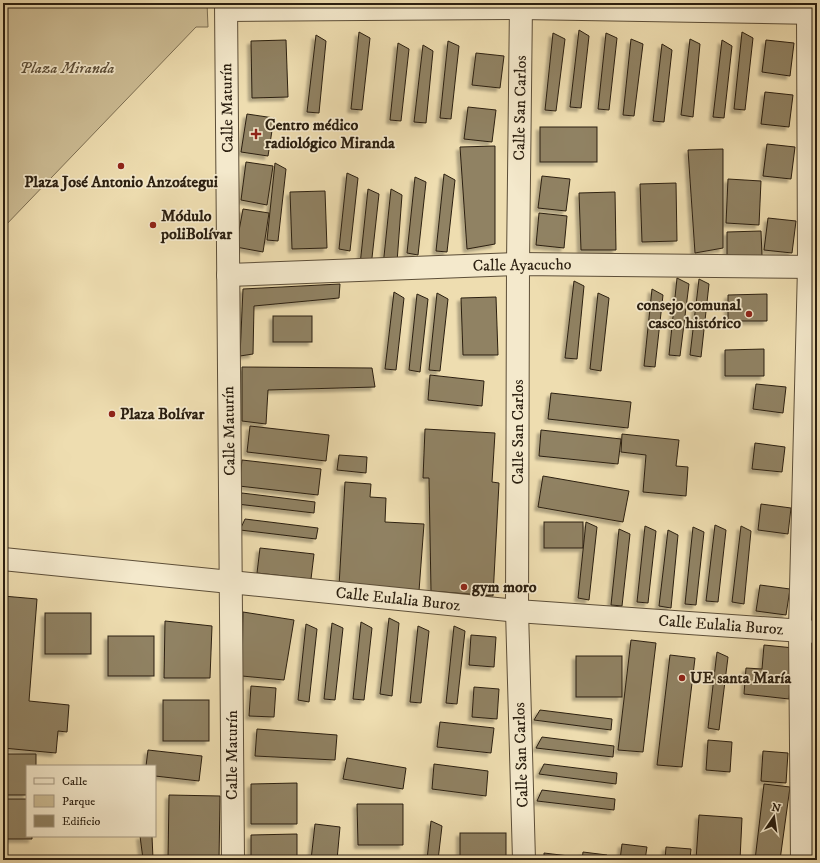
<svg xmlns="http://www.w3.org/2000/svg" width="820" height="863" viewBox="0 0 820 863" font-family="'IM FELL DW Pica',serif">
  <style>
    .green { fill: #cdbd95; stroke: #7c6e52 }
    .building { fill: #908263; stroke: #2b1f10; filter: url(#shadow) }
    .lines { fill: none; stroke-linecap: round; stroke-linejoin: round }
    .street-casing { stroke: #5c4e38; stroke-width: 24 }
    .street { stroke: #f4e9cc; stroke-width: 22 }
    .poi-dot { fill: #8f2418; stroke: #f4e9cc; stroke-width: 1.5 }
    .labels { text-anchor: middle; dominant-baseline: central; stroke-width: 3.5; stroke-linejoin: round; paint-order: stroke }
    .park-label { font-size: 16px; font-style: italic; fill: #5c4e38; stroke: #f4e9cc }
    .street-label { font-size: 16px; fill: #2b1f10; stroke: #f4e9cc }
    .poi-label { font-size: 16px; font-weight: bold; fill: #2b1f10; stroke: #f4e9cc; text-anchor: start }
  </style>
  <defs>
    <filter id="shadow"><feDropShadow dx="-3.5" dy="3.5" stdDeviation="1" flood-color="#0004"/></filter>
  </defs>
  <rect width="100%" height="100%" fill="#eeddb0"/>
  <filter id="stains"><feTurbulence type="fractalNoise" baseFrequency=".005" numOctaves="4"/><feColorMatrix values="0 0 0 0 .2 0 0 0 0 .09 0 0 0 0 .02 0 0 0 .5 -.17"/></filter>
  <radialGradient id="worn" r=".72"><stop offset=".6" stop-color="#630" stop-opacity="0"/><stop offset="1" stop-color="#630" stop-opacity=".3"/></radialGradient>
  <path class="green" d="M3,3h204l1,24h-12l-193,201z"/>
  <g class="building">
    <path d="M579,30l10,6 -8,72 -11,-1z"/>
    <path d="M359,32l11,6 -8,72 -11,-1z"/>
    <path d="M742,32l11,6 -8,72 -11,-1z"/>
    <path d="M553,33l12,6 -9,72 -11,-1z"/>
    <path d="M606,33l11,5 -8,72 -11,-1z"/>
    <path d="M316,35l10,6 -7,72 -12,-1z"/>
    <path d="M631,39l12,5 -9,72 -11,-1z"/>
    <path d="M690,39l10,5 -7,73 -12,-2z"/>
    <path d="M286,40l2,57 -36,1 -1,-57z"/>
    <path d="M722,40l10,6 -8,72 -11,-1z"/>
    <path d="M766,40l28,3 -4,33 -28,-4z"/>
    <path d="M448,41l11,5 -8,73 -11,-1z"/>
    <path d="M398,43l11,6 -8,72 -11,-1z"/>
    <path d="M662,44l10,6 -8,72 -11,-1z"/>
    <path d="M423,45l10,6 -7,72 -12,-1z"/>
    <path d="M476,53l28,3 -4,32 -28,-3z"/>
    <path d="M765,92l28,3 -4,32 -28,-3z"/>
    <path d="M468,107l28,3 -4,32 -28,-3z"/>
    <path d="M247,114l27,4 -6,38 -27,-4z"/>
    <rect x="540" y="127" width="57" height="35"/>
    <path d="M767,144l28,3 -4,32 -28,-3z"/>
    <path d="M495,146v98l-28,5 -7,-102z"/>
    <path d="M723,149v99l-28,5 -7,-103z"/>
    <path d="M246,162l27,4 -6,39 -26,-5z"/>
    <path d="M275,163l11,6 -8,72 -11,-1z"/>
    <path d="M347,173l11,5 -8,73 -11,-2z"/>
    <path d="M444,174l11,6 -8,72 -11,-1z"/>
    <path d="M542,176l28,3 -4,32 -28,-3z"/>
    <path d="M415,177l11,5 -8,73 -11,-2z"/>
    <path d="M728,179l33,2 -2,44 -33,-2z"/>
    <path d="M676,183l1,58 -35,1 -2,-58z"/>
    <path d="M368,189l11,5 -8,73 -11,-2z"/>
    <path d="M391,189l11,6 -5,67 -14,4z"/>
    <path d="M325,191l2,57 -35,1 -2,-57z"/>
    <path d="M615,192l1,58h-35l-2,-57z"/>
    <path d="M243,209l26,4 -6,39 -27,-5z"/>
    <path d="M539,213l28,3 -3,32 -28,-3z"/>
    <path d="M768,218l28,3 -4,32 -28,-3z"/>
    <path d="M761,231l1,25h-35v-24z"/>
    <path d="M677,278l12,6 -9,72 -11,-1z"/>
    <path d="M699,279l10,5 -8,73 -11,-2z"/>
    <path d="M574,281l10,5 -7,73 -12,-1z"/>
    <path d="M340,284l-1,14 -85,8 -1,48 -13,2 3,-67z"/>
    <path d="M652,289l11,6 -8,72 -11,-1z"/>
    <path d="M394,292l10,6 -8,72 -11,-1z"/>
    <path d="M437,293l11,6 -8,72 -11,-1z"/>
    <path d="M598,293l11,5 -8,73 -11,-2z"/>
    <path d="M417,294l11,5 -8,73 -11,-2z"/>
    <path d="M767,294v27h-39v-26z"/>
    <path d="M496,297l2,58h-35l-2,-57z"/>
    <rect x="273" y="316" width="39" height="26"/>
    <path d="M764,349v27h-39v-26z"/>
    <path d="M242,367l130,1 3,19 -107,3 -2,34 -24,-3z"/>
    <path d="M430,375l54,6 -2,25 -54,-6z"/>
    <path d="M756,384l30,3 -3,26 -30,-4z"/>
    <path d="M551,393l80,9 -3,26 -80,-9z"/>
    <path d="M250,426l79,9 -3,26 -79,-9z"/>
    <path d="M425,429l70,4 -3,49 7,1 -6,113 -62,-5 -2,-113h-6z"/>
    <path d="M541,430l80,9 -3,25 -79,-8z"/>
    <path d="M622,434l57,6 -3,26 12,1 -2,29 -43,-4 3,-37 -25,-3z"/>
    <path d="M755,443l30,4 -3,25 -30,-3z"/>
    <path d="M339,455l28,2 -1,16 -29,-3z"/>
    <path d="M242,460l79,9 -3,26 -79,-9z"/>
    <path d="M543,476l86,15 -6,31 -85,-15z"/>
    <path d="M345,482l26,2 -1,13 16,1 -1,24 39,2 -5,67 -80,-5z"/>
    <path d="M242,493l73,9 -1,11 -77,-9z"/>
    <path d="M761,504l30,4 -3,26 -30,-4z"/>
    <path d="M245,519l73,9 -2,11 -76,-9z"/>
    <rect x="544" y="522" width="39" height="26"/>
    <path d="M586,522l11,5 -8,73 -11,-2z"/>
    <path d="M715,525l11,5 -8,72 -12,-1z"/>
    <path d="M645,526l11,5 -8,72 -11,-1z"/>
    <path d="M741,526l10,5 -7,73 -12,-2z"/>
    <path d="M693,527l11,5 -8,73 -11,-1z"/>
    <path d="M619,529l11,5 -8,72 -11,-1z"/>
    <path d="M668,530l10,5 -7,73 -12,-2z"/>
    <path d="M260,548l54,6 -3,25 -54,-6z"/>
    <path d="M760,585l30,4 -4,26 -30,-4z"/>
    <path d="M3,596l34,3 -8,102 40,4 -2,27 -9,-1 -2,22 -53,-5z"/>
    <path d="M243,612l51,8 -10,60 -42,-4z"/>
    <rect x="45" y="613" width="46" height="41"/>
    <path d="M389,618l10,5 -7,73 -12,-2z"/>
    <path d="M165,621l47,5 -2,52h-46z"/>
    <path d="M361,622l11,6 -8,72 -11,-1z"/>
    <path d="M332,623l11,5 -8,72 -11,-1z"/>
    <path d="M306,624l11,5 -8,73 -11,-2z"/>
    <path d="M418,626l11,5 -8,72 -11,-1z"/>
    <path d="M454,626l11,5 -8,73 -11,-1z"/>
    <path d="M471,635l25,2 -2,30 -25,-2z"/>
    <rect x="108" y="636" width="46" height="40"/>
    <path d="M631,640l25,3 -13,109 -25,-2z"/>
    <path d="M764,645l30,3 -5,51 -45,-5 2,-26 16,1z"/>
    <path d="M717,652l11,5 -9,73 -11,-2z"/>
    <path d="M670,655l25,3 -13,109 -25,-2z"/>
    <rect x="576" y="656" width="46" height="41"/>
    <path d="M251,686l25,2 -2,29 -25,-1z"/>
    <path d="M474,687l25,2 -2,30 -25,-2z"/>
    <rect x="163" y="700" width="46" height="41"/>
    <path d="M540,710l72,9 -1,11 -77,-10z"/>
    <path d="M440,722l54,6 -3,25 -54,-6z"/>
    <path d="M257,729l80,6 -2,25 -80,-4z"/>
    <path d="M542,737l72,9 -1,11 -77,-9z"/>
    <path d="M708,740l24,2 -2,30 -24,-2z"/>
    <path d="M148,750l54,6 -3,25 -44,-5v-10h-9z"/>
    <path d="M763,751l25,2 -2,30 -25,-2z"/>
    <path d="M3,754h33v12h-9v29h-24z"/>
    <path d="M347,758l59,10 -3,21 -60,-10z"/>
    <path d="M434,764l54,7 -2,25 -54,-7z"/>
    <path d="M544,764l73,9 -1,11 -77,-10z"/>
    <path d="M297,783v41h-46v-40z"/>
    <path d="M764,784l26,3 -10,73h-25z"/>
    <path d="M542,790l73,9 -1,11 -77,-9z"/>
    <path d="M169,795l51,1 -1,64h-51z"/>
    <path d="M3,799h24v37h5v3h-29z"/>
    <path d="M357,804h46v41h-45z"/>
    <path d="M699,815l43,3 -2,42h-44z"/>
    <path d="M431,821l11,5 -4,34h-11z"/>
    <path d="M315,824l25,3 -3,33h-26z"/>
    <rect x="460" y="833" width="46" height="27"/>
    <path d="M297,834v26h-46v-25z"/>
    <path d="M140,836h12l1,23h-10z"/>
    <path d="M622,844l25,3 -2,13h-25z"/>
    <path d="M666,847l25,2 -1,11h-25z"/>
    <path d="M583,852l24,3v5h-25z"/>
    <path d="M544,853l25,3v4h-25z"/>
    <rect x="365" y="858" width="46" height="2"/>
  </g>
  <g class="lines">
    <g class="street-casing">
      <g id="street">
        <path d="M226,3l7,857"/>
        <path d="M521,3l-3,261 -1,347 7,249"/>
        <path d="M227,10l294,-2 296,5"/>
        <path d="M228,275l290,-11 299,3"/>
        <path d="M3,559l514,52 300,21"/>
        <path d="M802,860l-2,-230 9,-363 -1,-254"/>
      </g>
    </g>
    <use href="#street" class="street"/>
  </g>
  <g class="poi-dot">
    <path d="M254 128h4v4h4v4h-4v4h-4v-4h-4v-4h4z"/>
    <circle cx="121" cy="166" r="4"/>
    <circle cx="153" cy="225" r="4"/>
    <circle cx="749" cy="314" r="4"/>
    <circle cx="112" cy="414" r="4"/>
    <circle cx="464" cy="587" r="4"/>
    <circle cx="682" cy="678" r="4"/>
  </g>
  <g class="labels">
    <g class="park-label">
      <text x="67" y="68">Plaza Miranda</text>
    </g>
    <g class="street-label">
      <text transform="translate(227 108) rotate(-91)">Calle Maturín</text>
      <text transform="translate(520 108) rotate(-89)">Calle San Carlos</text>
      <text transform="translate(522 265) rotate(-1)">Calle Ayacucho</text>
      <text transform="translate(229 431) rotate(-91)">Calle Maturín</text>
      <text transform="translate(518 432) rotate(-90)">Calle San Carlos</text>
      <text transform="translate(398 599) rotate(6)">Calle Eulalia Buroz</text>
      <text transform="translate(721 625) rotate(4)">Calle Eulalia Buroz</text>
      <text transform="translate(232 755) rotate(-90)">Calle Maturín</text>
      <text transform="translate(521 755) rotate(-92)">Calle San Carlos</text>
    </g>
    <g class="poi-label">
      <text x="265" y="125">Centro médico<tspan x="265" dy="18">radiológico Miranda</tspan></text>
      <text x="121" y="182" text-anchor="middle">Plaza José Antonio Anzoátegui</text>
      <text x="161" y="216">Módulo<tspan x="161" dy="18">poliBolívar</tspan></text>
      <text x="741" y="305" text-anchor="end">consejo comunal<tspan x="741" dy="18">casco histórico</tspan></text>
      <text x="120" y="414">Plaza Bolívar</text>
      <text x="472" y="587">gym moro</text>
      <text x="690" y="678">UE santa María</text>
    </g>
  </g>
  <rect width="820" height="863" fill="none" stroke="#eeddb0" stroke-width="16"/>
  <rect x="4" y="4" width="812" height="855" fill="none" stroke="#2b1f10" stroke-width="2"/>
  <rect x="8" y="8" width="804" height="847" fill="none" stroke="#2b1f10"/>
  <rect x="26" y="765" width="130" height="72" fill="#f4e9cc" stroke="#a49881"/>
  <rect x="34" y="778" width="20" height="6" fill="#f4e9cc" stroke="#a49881"/>
  <text x="62" y="785" font-size="12" fill="#2b1f10">Calle</text>
  <rect x="34" y="795" width="20" height="12" fill="#cdbd95" stroke="#a49881"/>
  <text x="62" y="805" font-size="12" fill="#2b1f10">Parque</text>
  <rect x="34" y="815" width="20" height="12" fill="#908263" stroke="#a49881"/>
  <text x="62" y="825" font-size="12" fill="#2b1f10">Edificio</text>
  <g transform="translate(774 817) rotate(13)" stroke="#f4e9cc" stroke-width="3" paint-order="stroke">
  <path d="M0-3L7 15L0 10L-7 15Z" fill="#2b1f10"/>
  <text y="-6" font-size="11" font-weight="bold" text-anchor="middle" fill="#2b1f10">N</text>
  </g>
  <rect width="100%" height="100%" filter="url(#stains)"/>
  <rect width="100%" height="100%" fill="url(#worn)"/>
</svg>
